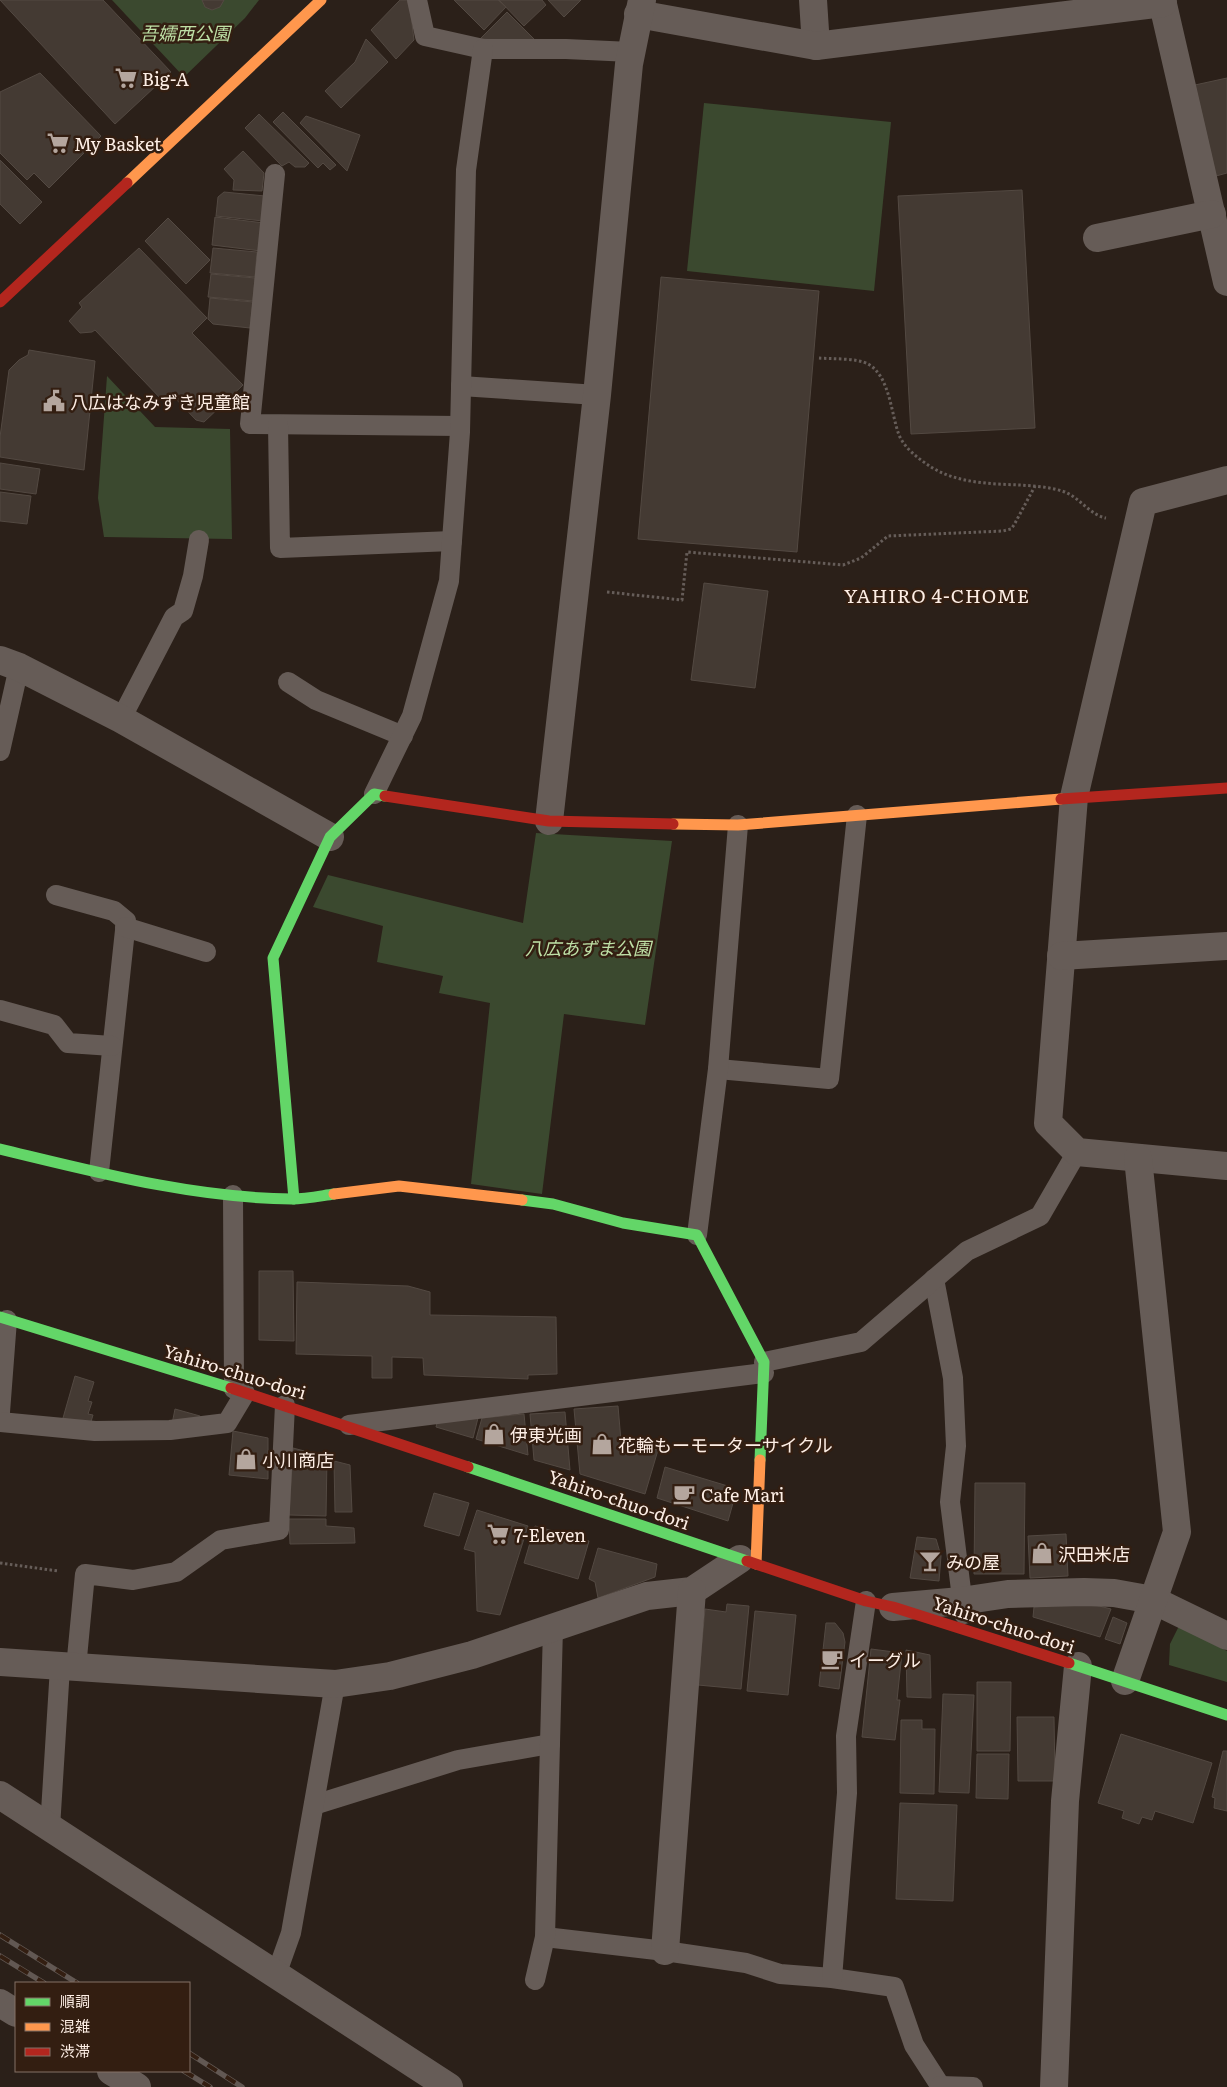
<svg xmlns="http://www.w3.org/2000/svg" width="1227" height="2087" viewBox="0 0 1227 2087" font-family="Literata,'Noto Sans JP',serif">
  <style>
    .green { fill: #3b492f }
    .building { fill: #443a33; stroke: #534942 }
    .lines { fill: none; stroke-linecap: round; stroke-linejoin: round }
    .path { stroke: #665d59; stroke-width: 3; stroke-dasharray: 2.5 2.5; stroke-linecap: butt }
    .lane { stroke: #665c57; stroke-width: 20 }
    .street { stroke: #665c57; stroke-width: 28 }
    .fast { stroke: #63d668; stroke-width: 11 }
    .slow { stroke: #ff974d; stroke-width: 11 }
    .jam { stroke: #b3261e; stroke-width: 11 }
    .rail-casing { stroke: #625853; stroke-width: 5.5 }
    .rail { stroke: #331e11; stroke-width: 4; stroke-dasharray: 11; stroke-linecap: butt }
    .labels { text-anchor: middle; dominant-baseline: central; stroke-width: 5; stroke-linejoin: round; paint-order: stroke }
    .park-label { font-size: 18px; font-style: italic; fill: #bee0a6; stroke: #331e11 }
    .poi-label { font-size: 18px; fill: #fdeee5; stroke: #331e11; text-anchor: start }
    .street-label { font-size: 18px; fill: #fdeee5; stroke: #331e11 }
    .neighbourhood-label { font-size: 19px; letter-spacing: 1px; fill: #fdeee5; stroke: #331e11 }
  </style>
  <rect width="100%" height="100%" fill="#2b2019"/>
  <g class="green">
    <path d="M112,0h147l-14,18 -61,59z"/>
    <path d="M704,103l187,19 -17,169 -187,-20z"/>
    <path d="M107,376l48,51 75,2 2,110 -128,-2 -6,-39z"/>
    <path d="M536,833l136,8 -27,184 -81,-11 -22,180 -71,-10 19,-181 -51,-10 4,-17 -66,-14 6,-36 -70,-19 15,-32 195,48z"/>
    <path d="M1179,1626l48,25v31l-58,-17 1,-21z"/>
  </g>
  <g class="building">
    <path d="M0,0h103l68,72 -56,52z"/>
    <path d="M202,0h22l-4,7 -8,3 -7,-3z"/>
    <path d="M400,0h9l5,40 -18,19 -25,-29z"/>
    <path d="M454,0h44l8,7 -22,23z"/>
    <path d="M499,0h43l4,5 -22,21z"/>
    <path d="M548,0h33l-17,17z"/>
    <path d="M507,12l30,30 -57,-3z"/>
    <path d="M366,39l22,23 -47,46 -16,-17 30,-29z"/>
    <path d="M40,73l61,63 -52,52 -15,-15 -7,7 -27,-27v-61z"/>
    <path d="M1227,78v95l-11,3 -21,-91z"/>
    <path d="M283,112l53,53 -6,5 -7,-7 -5,5 -45,-46z"/>
    <path d="M259,114l50,49 -4,4h-10l-6,-5 -7,4 -37,-38z"/>
    <path d="M306,116l54,19 -13,36 -47,-48z"/>
    <path d="M243,151l21,22 -2,18 -29,-1 1,-10 -10,-11z"/>
    <path d="M0,160l42,42 -22,22 -20,-20z"/>
    <path d="M1022,190l13,238 -124,6 -13,-238z"/>
    <path d="M224,192l41,4 -2,25 -47,-5 2,-19z"/>
    <path d="M215,217l49,6 -3,28 -49,-6z"/>
    <path d="M168,218l42,42 -24,24 -41,-43z"/>
    <path d="M139,248l68,70 -15,15 51,52 -39,37 -8,-2 -21,-22 -6,4 -6,-1 -68,-71 -3,2 -12,1 -11,-12 13,-14 -3,-4z"/>
    <path d="M213,248l44,4 -2,25 -45,-4z"/>
    <path d="M211,274l44,4 -2,23 -45,-4z"/>
    <path d="M661,277l158,14 -22,261 -159,-13z"/>
    <path d="M210,298l43,4 -3,26 -37,-4 -5,-5z"/>
    <path d="M29,350l66,11 -11,109 -84,-13v-20l9,-67 10,-10 9,-5z"/>
    <path d="M0,463l40,6 -4,25 -36,-5z"/>
    <path d="M0,492l31,4 -4,28 -27,-3z"/>
    <path d="M704,583l64,8 -13,97 -64,-8z"/>
    <path d="M259,1271h34l1,70 -35,-1z"/>
    <path d="M297,1282l111,4 22,6v23l126,2 1,57 -29,1v4l-104,-4 -1,-17 -31,-1v21h-20v-22l-76,-2z"/>
    <path d="M75,1376l19,6 -6,19 4,1 -4,12 5,1 -3,10 -27,-7z"/>
    <path d="M618,1406l3,35 37,9 -13,44 -65,-20 -6,-65z"/>
    <path d="M175,1409l25,7v4l-28,4z"/>
    <path d="M565,1412l5,58 -36,-10 -4,-46z"/>
    <path d="M524,1414l4,41 -52,-16 6,-21z"/>
    <path d="M478,1418l-5,20 -37,-11 1,-4z"/>
    <path d="M233,1431l35,7v41l-39,-4z"/>
    <path d="M293,1448l34,9 -1,59 -37,-1z"/>
    <path d="M334,1461l16,4 2,47h-17z"/>
    <path d="M665,1467l66,20 2,16 -5,18 -71,-23z"/>
    <path d="M975,1483h50l-1,91h-50z"/>
    <path d="M434,1493l35,10 -10,33 -35,-10z"/>
    <path d="M477,1510l51,16 -28,89 -23,-4 -2,-59 -11,-3z"/>
    <path d="M289,1519h37v7l28,2 1,15 -65,1z"/>
    <path d="M535,1526l54,15 -11,38 -54,-16z"/>
    <path d="M1066,1534l2,42 -38,2 -2,-42z"/>
    <path d="M917,1537l19,2 5,17 -2,25 -29,-3z"/>
    <path d="M598,1548l59,16 -2,13 -57,21 -3,-16 -6,-3z"/>
    <path d="M1087,1603l24,6 -11,28 -67,-20 1,-10z"/>
    <path d="M727,1604l22,2 -8,83 -43,-4 7,-76 21,3z"/>
    <path d="M755,1611l41,4 -8,80 -41,-4z"/>
    <path d="M1113,1617l14,6 -7,21 -15,-5z"/>
    <path d="M826,1623h9l8,10 2,9 -6,47 -20,-3z"/>
    <path d="M871,1649l31,4 -5,47h3l-5,40 -33,-3z"/>
    <path d="M906,1650l24,5 1,43 -24,-1z"/>
    <path d="M977,1682h34l-1,69h-33z"/>
    <path d="M943,1694l31,1 -5,98 -30,-1z"/>
    <path d="M1017,1717h37l1,64h-37z"/>
    <path d="M901,1720h21v9h13l-1,65 -34,-1z"/>
    <path d="M1121,1734l91,29 -19,60 -38,-12 -3,9 -10,-3 -3,7 -17,-6 2,-7 -26,-8z"/>
    <path d="M1223,1751h4v60l-13,-3 1,-10 -3,-1z"/>
    <path d="M977,1754h32l-1,45 -32,-1z"/>
    <path d="M900,1803l57,2 -4,96 -57,-2z"/>
  </g>
  <g class="lines">
    <g class="path">
      <path d="M819,358c11,1 39,0 49,6 22,12 23,50 31,71 6,14 20,24 32,32 26,16 59,17 89,18 15,1 31,2 45,7 15,6 25,23 41,26"/>
      <path d="M607,592l75,8 5,-48 156,13 18,-7 27,-22 115,-5 8,-2 3,-4 21,-39"/>
      <path d="M0,1563l58,8"/>
    </g>
    <g class="lane">
      <path d="M417,0l8,36 58,13h83l65,3"/>
      <path d="M275,174l-25,250 210,2"/>
      <path d="M461,386l136,9"/>
      <path d="M278,425l2,123 172,-7"/>
      <path d="M288,682l28,18 87,36"/>
      <path d="M121,719l53,-102 9,-6 10,-35 6,-36"/>
      <path d="M0,751l19,-84"/>
      <path d="M374,794l38,-78 37,-135 11,-149 6,-262 17,-121"/>
      <path d="M56,895l58,16 12,10 -27,251"/>
      <path d="M125,927l81,25"/>
      <path d="M0,1010l54,15 14,18 44,3"/>
      <path d="M718,1069l111,10 28,-264"/>
      <path d="M233,1195l1,194"/>
      <path d="M697,1235l21,-166 20,-244"/>
      <path d="M934,1279l19,99 3,68 -6,56 14,112"/>
      <path d="M764,1362l97,-20 106,-91 73,-35 37,-64"/>
      <path d="M0,1412l7,-92"/>
      <path d="M0,1422l95,9 75,-1 57,-7 18,-30"/>
      <path d="M349,1425l415,-52"/>
      <path d="M76,1668l9,-94 48,6 43,-8 45,-32 58,-10 6,-125"/>
      <path d="M314,1805l144,-45 92,-16"/>
      <path d="M50,1828l10,-161"/>
      <path d="M545,1937l120,14 81,12 34,11 52,4 62,9 20,58 27,42"/>
      <path d="M276,1975l15,-42 44,-249"/>
      <path d="M832,1978l15,-185 -1,-57 20,-135"/>
      <path d="M535,1980l10,-43 8,-310"/>
      <path d="M940,2086l33,1"/>
    </g>
    <g class="street">
      <path d="M813,0l3,46"/>
      <path d="M1162,0l65,282"/>
      <path d="M638,14l178,32 347,-43"/>
      <path d="M1097,238l115,-24"/>
      <path d="M1227,480l-84,22 -69,295 -26,326 29,29 150,14"/>
      <path d="M0,660l19,7 102,52 209,118"/>
      <path d="M549,821l48,-426 32,-331 13,-64"/>
      <path d="M1061,956l166,-10"/>
      <path d="M893,1607l68,-6 47,-7 76,-2 30,1 39,7 74,36"/>
      <path d="M0,1662l335,22 55,-8 82,-21 175,-59 45,-5 48,-32"/>
      <path d="M1125,1681l52,-149 -39,-374"/>
      <path d="M0,1795l449,292"/>
      <path d="M665,1951l27,-360"/>
      <path d="M0,2003l16,10"/>
      <path d="M111,2071l26,16"/>
      <path d="M1054,2087l11,-286 13,-135"/>
    </g>
    <g class="fast">
      <path d="M0,1149c96,23 193,49 292,50 14,0 28,-3 42,-5"/>
      <path d="M294,1199l-21,-241 57,-121 44,-43 11,2"/>
      <path d="M522,1200l31,4 70,19 74,12 67,127 -4,98"/>
      <path d="M0,1317l231,71"/>
      <path d="M468,1467l279,94"/>
      <path d="M1069,1663l158,52"/>
    </g>
    <g class="slow">
      <path d="M127,183l194,-183"/>
      <path d="M673,824l65,1 323,-26"/>
      <path d="M334,1194l65,-8 123,14"/>
      <path d="M756,1564l4,-104"/>
    </g>
    <g class="jam">
      <path d="M0,302l127,-119"/>
      <path d="M385,796l164,25 124,3"/>
      <path d="M1061,799l166,-11"/>
      <path d="M231,1388l237,79"/>
      <path d="M747,1561l119,40 27,6 176,56"/>
    </g>
    <g class="rail-casing">
      <g id="rail">
        <path d="M0,1935l77,48"/>
        <path d="M0,1956l44,27"/>
        <path d="M189,2053l53,34"/>
        <path d="M184,2071l26,16"/>
      </g>
    </g>
    <use href="#rail" class="rail"/>
  </g>
  <defs>
    <g id="supermarket-bare" transform="scale(1.725)"><path d="M-6-5.5h2.5l.6 2H6L4.5 2H-2.5L-4.4-4H-6ZM-1.5 3.2a1.3 1.3 0 1 0 .1 0ZM3 3.2a1.3 1.3 0 1 0 .1 0Z" fill="#b4a69e" stroke="#331e11" stroke-width="2.5" paint-order="stroke"/></g>
    <g id="civic-bare" transform="scale(1.725)"><path d="M-.6-6.5H3V-4.5H.6V-3L4-1V1h2V6H-6V1h2V-1L-.6-3ZM-1.2 2.5V6h2.4V2.5Z" fill="#b4a69e" stroke="#331e11" stroke-width="2.5" paint-order="stroke"/></g>
    <g id="shop-bare" transform="scale(1.725)"><path d="M-5-2.5h2.3a2.7 3.5 0 0 1 5.4 0H5L5.5 6h-11ZM-1.5-2.5h3a1.5 2.3 0 0 0-3 0Z" fill="#b4a69e" stroke="#331e11" stroke-width="2.5" paint-order="stroke"/></g>
    <g id="cafe-bare" transform="scale(1.725)"><path d="M-5.5-4.5H6V0H3Q3 3.5 0 3.5H-2.5Q-5.5 3.5-5.5 0ZM3-3.2v2h1.7v-2ZM-6 4.5H4V6H-6Z" fill="#b4a69e" stroke="#331e11" stroke-width="2.5" paint-order="stroke"/></g>
    <g id="bar-bare" transform="scale(1.725)"><path d="M-6-5H6L.8 .8V4.5H3.5V6h-7V4.5H-.8V.8Z" fill="#b4a69e" stroke="#331e11" stroke-width="2.5" paint-order="stroke"/></g>
  </defs>
  <g fill-rule="evenodd">
    <use href="#supermarket-bare" x="126" y="78"/>
    <use href="#supermarket-bare" x="58" y="143"/>
    <use href="#civic-bare" x="54" y="401"/>
    <use href="#shop-bare" x="494" y="1434"/>
    <use href="#shop-bare" x="602" y="1444"/>
    <use href="#shop-bare" x="246" y="1459"/>
    <use href="#cafe-bare" x="684" y="1494"/>
    <use href="#supermarket-bare" x="498" y="1534"/>
    <use href="#shop-bare" x="1042" y="1553"/>
    <use href="#bar-bare" x="930" y="1561"/>
    <use href="#cafe-bare" x="832" y="1659"/>
  </g>
  <g class="labels">
    <g class="park-label">
      <text x="185" y="32">吾嬬西公園</text>
      <text x="588" y="947">八広あずま公園</text>
    </g>
    <g class="poi-label">
      <text x="142" y="78">Big-A</text>
      <text x="74" y="143">My Basket</text>
      <text x="70" y="401">八広はなみずき児童館</text>
      <text x="510" y="1434">伊東光画</text>
      <text x="618" y="1444">花輪もーモーターサイクル</text>
      <text x="262" y="1459">小川商店</text>
      <text x="701" y="1494">Cafe Mari</text>
      <text x="514" y="1534">7-Eleven</text>
      <text x="1058" y="1553">沢田米店</text>
      <text x="946" y="1561">みの屋</text>
      <text x="849" y="1659">イーグル</text>
    </g>
    <g class="street-label">
      <text transform="translate(235 1371) rotate(17)">Yahiro-chuo-dori</text>
      <text transform="translate(619 1499) rotate(19)">Yahiro-chuo-dori</text>
      <text transform="translate(1004 1624) rotate(18)">Yahiro-chuo-dori</text>
    </g>
    <g class="neighbourhood-label">
      <text x="937" y="595">YAHIRO 4-CHOME</text>
    </g>
  </g>
  <rect x="15" y="1982" width="175" height="90" fill="#331e11" stroke="#847166"/>
  <rect x="25" y="1998" width="25" height="8" fill="#63d668" stroke="#847166"/>
  <text x="60" y="2007" font-size="15" fill="#fdeee5">順調</text>
  <rect x="25" y="2023" width="25" height="8" fill="#ff974d" stroke="#847166"/>
  <text x="60" y="2032" font-size="15" fill="#fdeee5">混雑</text>
  <rect x="25" y="2048" width="25" height="8" fill="#b3261e" stroke="#847166"/>
  <text x="60" y="2057" font-size="15" fill="#fdeee5">渋滞</text>
</svg>
